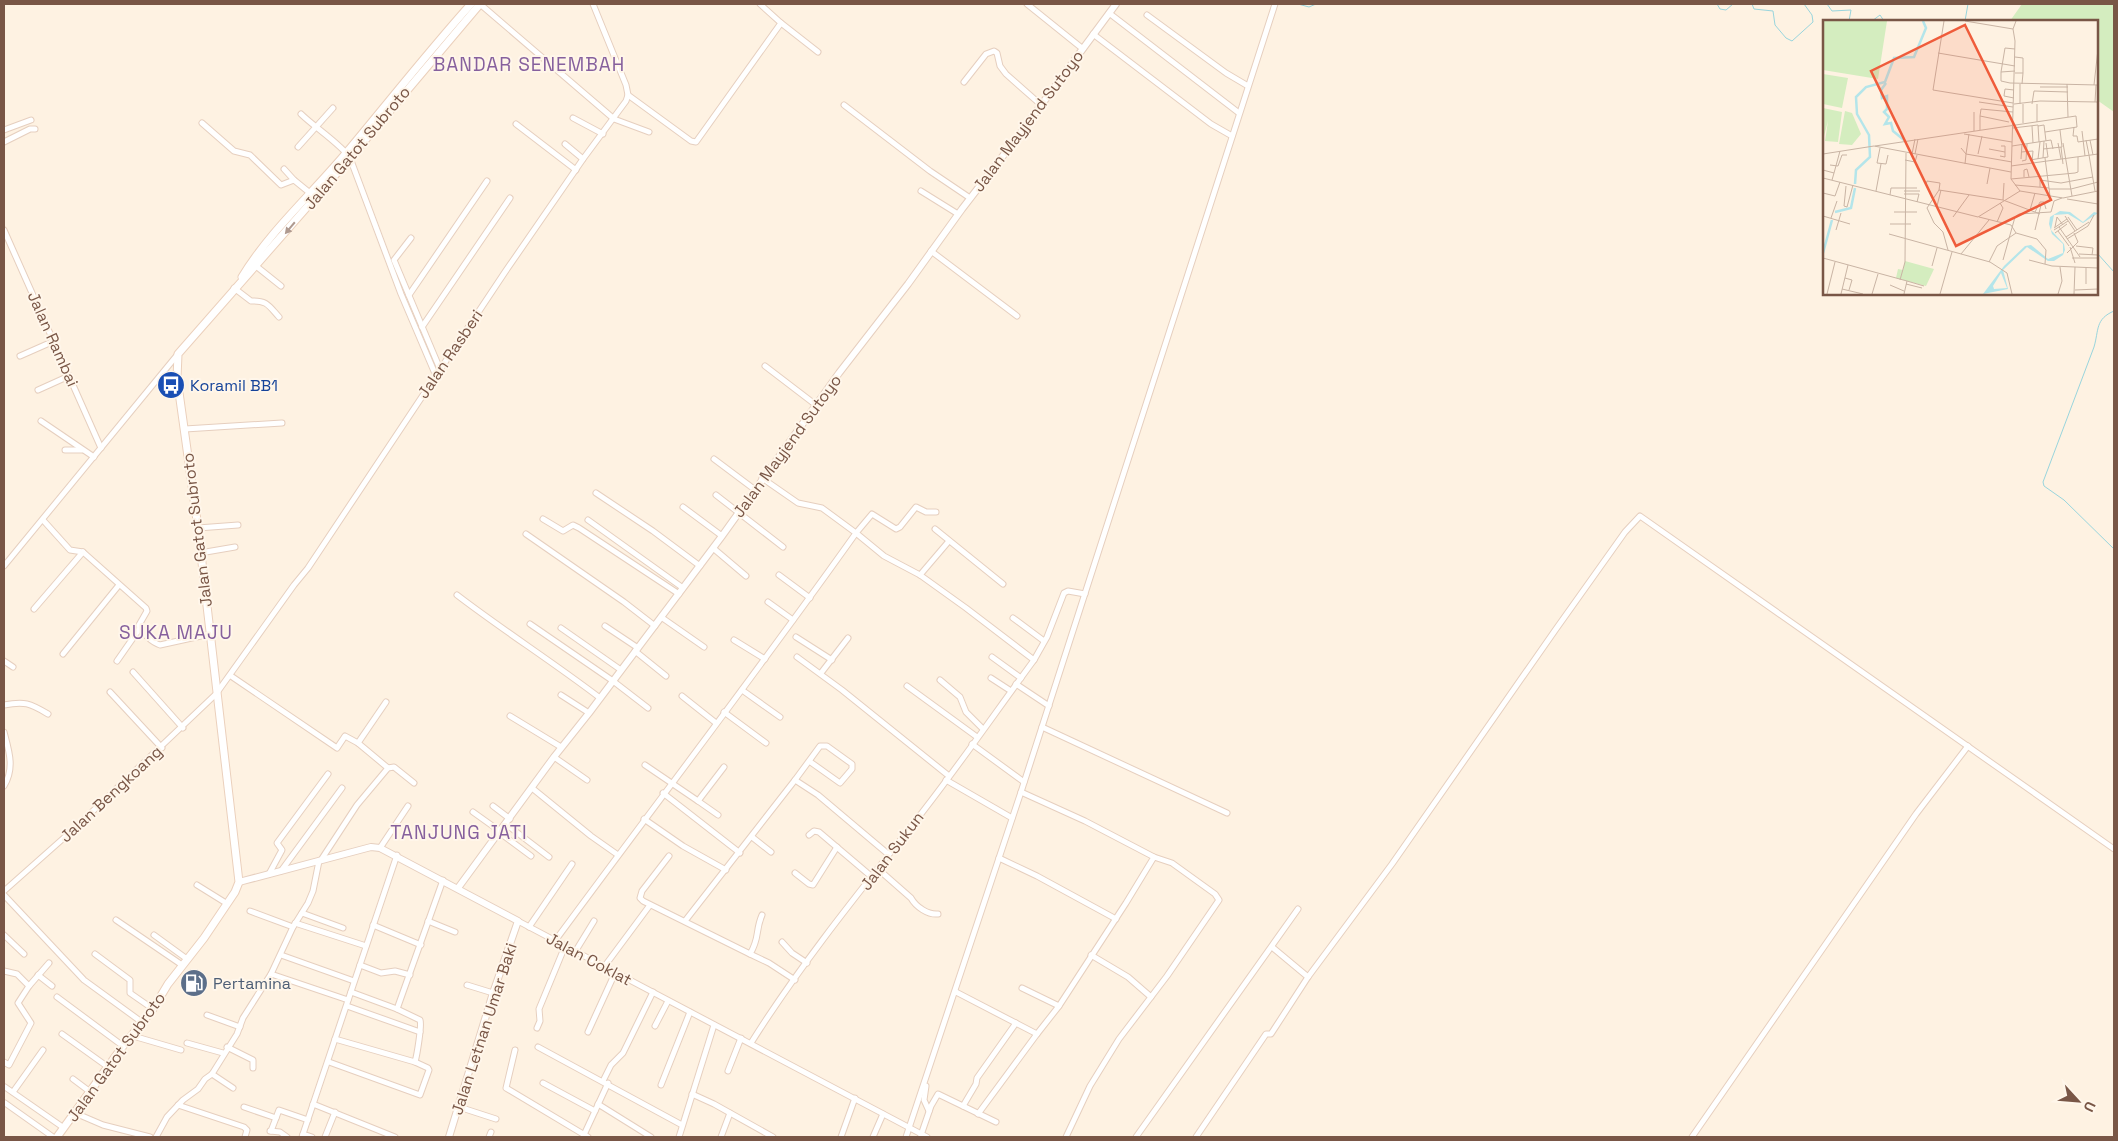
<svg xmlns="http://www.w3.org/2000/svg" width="2118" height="1141" viewBox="0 0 2118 1141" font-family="'Space Grotesk',sans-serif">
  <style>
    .green { fill: #d4edbf }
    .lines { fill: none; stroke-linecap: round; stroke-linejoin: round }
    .stream { stroke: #99d5dd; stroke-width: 1 }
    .minor-casing { stroke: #e6cfbf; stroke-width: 7 }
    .tertiary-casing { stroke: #e6cfbf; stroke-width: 8 }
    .secondary-casing { stroke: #ebd0bc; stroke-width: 9 }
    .minor { stroke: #fff; stroke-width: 5 }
    .tertiary { stroke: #fff; stroke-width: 6 }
    .secondary { stroke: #fff; stroke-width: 7 }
    .oneway { fill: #af9a90 }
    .labels { text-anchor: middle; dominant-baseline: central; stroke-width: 4; stroke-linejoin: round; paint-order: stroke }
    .street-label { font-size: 16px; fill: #795646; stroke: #fff6ea }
    .transit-label { font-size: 16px; fill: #164399; stroke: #fff6ea; text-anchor: start }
    .service-label { font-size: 16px; fill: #4e5e75; stroke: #fff6ea; text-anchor: start }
    .quarter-label { font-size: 19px; letter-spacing: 1px; fill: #86609d; stroke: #fff6ea }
    .inset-river { fill: none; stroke: #b4e5ea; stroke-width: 2.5 }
    .inset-road { fill: none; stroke: #c9b4a4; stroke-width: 1 }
    .view { fill: #ef5c3b; fill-opacity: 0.15; stroke: #ef5c3b; stroke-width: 2.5 }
    .inset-edge { fill: none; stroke: #795646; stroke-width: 2.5 }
  </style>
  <rect width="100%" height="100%" fill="#fef2e2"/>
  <path class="green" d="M2022,4h92v108l-17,-12v-79h-87z"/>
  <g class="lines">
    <g class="stream">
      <path d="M1298,4l11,3 7,-3"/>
      <path d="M1717,4l3,5 6,1 7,-6"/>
      <path d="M1752,4l2,5 19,2 2,14 11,13 6,3 21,-19 -1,-7 -8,-11"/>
      <path d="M1827,4l5,7 19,-1 -2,11"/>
      <path d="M1872,21l8,-6 4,6"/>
      <path d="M1965,21l3,-17"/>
      <path d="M2097,253l17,19"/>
      <path d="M2114,311c-19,8 -15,19 -20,36l-51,135 1,4 20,14 50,49"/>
    </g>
    <g class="minor-casing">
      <g id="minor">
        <path d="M480,4l134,115 35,13"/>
        <path d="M1027,4l56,45"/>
        <path d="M1109,13l130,100"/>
        <path d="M1147,15l79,58 22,13"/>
        <path d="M781,23l37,29"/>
        <path d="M1093,34l118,90 21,12"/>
        <path d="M964,82l22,-28 8,-3 3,2 3,13 6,8 34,30"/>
        <path d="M628,95l63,46 5,1 85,-119 -21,-19"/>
        <path d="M844,105l86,66 40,27"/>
        <path d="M301,114c12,12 42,32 49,44l51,136 35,82"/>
        <path d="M573,118l30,16"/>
        <path d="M202,123l32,28 16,4 31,30 13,-5 16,13"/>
        <path d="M516,124l60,46"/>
        <path d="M4,130l27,-10"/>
        <path d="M4,142l26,-13h5"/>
        <path d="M565,144l18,15"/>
        <path d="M298,147l35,-39"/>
        <path d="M284,169l10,11"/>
        <path d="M921,191l37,23"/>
        <path d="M4,230l97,218"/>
        <path d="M411,238l-17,22 46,109"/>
        <path d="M931,251l86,65"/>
        <path d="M256,266l25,20"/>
        <path d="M234,288l17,13c16,-1 18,5 28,16"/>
        <path d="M409,295l78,-114"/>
        <path d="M422,327l88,-129"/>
        <path d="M20,356l34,-15"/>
        <path d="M765,366l51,39"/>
        <path d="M38,390l31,-14"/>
        <path d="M41,421l53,36"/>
        <path d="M185,429l97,-6"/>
        <path d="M65,450h17"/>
        <path d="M714,459l40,30"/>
        <path d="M596,493l57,38 47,35"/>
        <path d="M716,495l67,52"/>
        <path d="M683,507l39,29"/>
        <path d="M936,512h-10l-10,-5 -16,20 -4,2 -24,-15 -16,19 28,23 36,19 46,33 68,52"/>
        <path d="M543,519l20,12 10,-6 6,3 100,66"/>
        <path d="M43,520l27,30 13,2 63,56 1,3 -8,14c2,8 14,18 21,20l50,-11"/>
        <path d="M588,520l95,68"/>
        <path d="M198,528l40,-3"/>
        <path d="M935,529l68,55"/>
        <path d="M526,534l98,68 31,24"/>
        <path d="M713,548l33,28"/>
        <path d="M200,553l35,-6"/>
        <path d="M4,566l174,-212"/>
        <path d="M779,575l31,23"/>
        <path d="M920,575l29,-34"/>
        <path d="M457,595c47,36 96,67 143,103"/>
        <path d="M768,602l25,18"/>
        <path d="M34,609l49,-57"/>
        <path d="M661,617l43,30"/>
        <path d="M1013,618l31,23"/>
        <path d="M530,624l83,57 35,27"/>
        <path d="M605,626l33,22"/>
        <path d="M561,628l60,42"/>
        <path d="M796,637l36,23"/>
        <path d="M734,640l31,19"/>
        <path d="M635,651l31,25"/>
        <path d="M63,654l56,-69"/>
        <path d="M797,657l45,33 107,86"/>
        <path d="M992,657l29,21"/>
        <path d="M4,661l9,6"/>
        <path d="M117,661l23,-33"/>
        <path d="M133,672l50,56"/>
        <path d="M821,673l27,-35"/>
        <path d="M231,676l106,72 8,-12 13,7 30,25"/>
        <path d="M991,678l20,13"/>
        <path d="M940,680l20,17 6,15 17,17"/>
        <path d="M1016,684l33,22"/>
        <path d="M907,686l70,51"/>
        <path d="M742,690l38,27"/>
        <path d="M110,692l52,56"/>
        <path d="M561,695l28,18"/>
        <path d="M682,696l34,27"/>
        <path d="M4,705c20,-4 26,-2 44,9"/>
        <path d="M724,712l42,31"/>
        <path d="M510,716l51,31"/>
        <path d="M1042,727l185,86"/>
        <path d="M4,732c5,19 11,36 0,54"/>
        <path d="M358,743l28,-41"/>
        <path d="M972,744l52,38"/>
        <path d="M554,757l33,23"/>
        <path d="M809,761l31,22 12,-14v-5l-25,-18h-7l-25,34 23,15 70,59"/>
        <path d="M645,765l53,36 26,-34"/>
        <path d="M946,780l66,38"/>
        <path d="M532,788l59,48 27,19"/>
        <path d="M663,793l77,60"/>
        <path d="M698,801l20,14"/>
        <path d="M493,806l17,13"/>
        <path d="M473,812l28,20"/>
        <path d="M644,819l39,27 43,24"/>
        <path d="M506,824l43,33"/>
        <path d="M500,833l31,23"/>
        <path d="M809,835l5,-4 5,1 53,45"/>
        <path d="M752,837l19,15"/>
        <path d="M380,848l28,-42"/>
        <path d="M669,856l-27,35 -2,7 3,3 107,53c10,-16 5,-23 12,-39"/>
        <path d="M999,858l38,18 79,43"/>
        <path d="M321,860l36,-55 31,-37 6,-1 20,16"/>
        <path d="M878,869l33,29c5,9 17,17 27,16"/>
        <path d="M281,871l61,-83"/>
        <path d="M795,873l14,11 4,1 24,-38"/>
        <path d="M269,874l13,-24 -5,-7 51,-69"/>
        <path d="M197,885l29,18"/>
        <path d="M4,891l71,-63 141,-134 78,-109 14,-17 197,-296 78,-113 43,-58 2,-6 -2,-10 -33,-81"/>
        <path d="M4,895l80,85 59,43"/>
        <path d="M250,911l43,16"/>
        <path d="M302,913l41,15"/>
        <path d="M116,920l66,45"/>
        <path d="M428,921l27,11"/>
        <path d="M518,921l409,216"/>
        <path d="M685,921l110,-141"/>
        <path d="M295,923l71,23"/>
        <path d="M373,925l48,20"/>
        <path d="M529,927l43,-63"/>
        <path d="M4,935l20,19"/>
        <path d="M154,935l33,24"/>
        <path d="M555,941c100,-136 203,-270 301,-408l-34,-25 -24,-5 -36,-25"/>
        <path d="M782,942l10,11 15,10"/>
        <path d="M1272,947l36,30"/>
        <path d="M575,952l19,-31"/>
        <path d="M95,954l35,26v13l23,16"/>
        <path d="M750,954l19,9 26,17"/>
        <path d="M281,955l73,26"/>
        <path d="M1091,955l37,22 23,20"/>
        <path d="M360,965l21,8 14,-2 15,4"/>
        <path d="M604,967l46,-62"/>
        <path d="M4,971l13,3 12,12 -11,17 13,20 -22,42 -5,-3"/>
        <path d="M271,974l77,26"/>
        <path d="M38,975l14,11"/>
        <path d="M467,985l26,8"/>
        <path d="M29,986l20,-23"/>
        <path d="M1022,988l37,18"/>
        <path d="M956,992l81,42 22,-28 67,-103 28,-46 -69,-36 -64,-29"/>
        <path d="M57,997l66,49"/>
        <path d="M347,1006l73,26"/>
        <path d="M397,1009l46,-129"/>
        <path d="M207,1015l33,12"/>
        <path d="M655,1026l13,-25"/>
        <path d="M537,1028l3,-7 -1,-12 26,-63"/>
        <path d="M588,1032l27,-59"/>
        <path d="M62,1034l46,33"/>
        <path d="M133,1036l48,14"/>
        <path d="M335,1039l80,23c2,-7 7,-37 5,-42l-23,-11 -46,-17"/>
        <path d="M187,1043l36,10"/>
        <path d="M751,1043c49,-78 109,-152 166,-224 41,-52 78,-106 117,-159l13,-23 17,-44 4,-2 17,3"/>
        <path d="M227,1047l26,13v8"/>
        <path d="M538,1047l144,78"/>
        <path d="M515,1050l-9,38 82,49"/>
        <path d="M329,1062l91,33 9,-25 -1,-2 -13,-6"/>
        <path d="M728,1071l13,-33"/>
        <path d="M212,1074l21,14"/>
        <path d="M73,1079l16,12"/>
        <path d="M603,1081l8,-16 12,-12 30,-61"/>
        <path d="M543,1083l52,28"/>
        <path d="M661,1085l29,-73"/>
        <path d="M926,1086l-2,14 5,11"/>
        <path d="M5,1087l59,41"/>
        <path d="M13,1092l30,-42"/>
        <path d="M692,1094l22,10 59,33"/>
        <path d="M5,1103l48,34"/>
        <path d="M313,1104l82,33"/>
        <path d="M598,1104l53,33"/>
        <path d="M178,1105l66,22 3,3 -2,7"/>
        <path d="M963,1106l13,-22 1,-6 39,-55"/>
        <path d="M244,1107l32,11"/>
        <path d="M459,1107l37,12"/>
        <path d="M75,1113l28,12 47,12"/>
        <path d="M978,1114l59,-80"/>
        <path d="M270,1131l10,1 7,5"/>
        <path d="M271,1131l8,-21 29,10"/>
        <path d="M303,1134l9,3"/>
        <path d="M921,1135l10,-29 7,-12 58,28"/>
        <path d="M156,1137l11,-20 16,-17 15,-11 7,-10 7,-5 25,-40 6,-16 28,-44 22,-47 15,-24 5,-12 6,-30"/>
        <path d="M302,1137l95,-282"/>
        <path d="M325,1137l10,-25"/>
        <path d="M489,1137l2,-5"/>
        <path d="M583,1137l25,-54"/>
        <path d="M679,1137l35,-112"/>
        <path d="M721,1137l9,-24"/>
        <path d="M841,1137l14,-39"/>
        <path d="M873,1137l10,-23"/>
        <path d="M906,1137l115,-345 254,-788"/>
        <path d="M1066,1137l24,-51 29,-47 48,-63 52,-76 -4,-6 -43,-31 -18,-6"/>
        <path d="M1136,1137l162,-228"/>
        <path d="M1196,1137l70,-103h5l37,-57 84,-113 164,-235 69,-97 15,-16 474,333"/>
        <path d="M1692,1137l224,-323 52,-68"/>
      </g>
    </g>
    <g class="tertiary-casing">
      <g id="tertiary">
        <path d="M239,882l132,-35 9,1 138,73 -25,72 -44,144"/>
        <path d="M458,888l96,-131 35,-44 133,-177 117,-163 69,-89 54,-75 57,-74 97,-131"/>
      </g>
    </g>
    <g class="secondary-casing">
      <g id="secondary">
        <path d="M242,277c28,-46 70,-83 105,-125 41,-49 81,-100 124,-148"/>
        <path d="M57,1137l66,-91 30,-37 15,-25 36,-46 31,-46 4,-10 -41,-354 -21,-150 1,-24 172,-196 130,-154"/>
      </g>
    </g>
    <use href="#minor" class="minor"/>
    <use href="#tertiary" class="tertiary"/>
    <use href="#secondary" class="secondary"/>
  </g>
  <defs><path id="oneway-solid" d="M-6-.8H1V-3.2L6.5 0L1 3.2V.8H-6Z" transform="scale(1.25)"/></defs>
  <use class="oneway" href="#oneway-solid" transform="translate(290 228) rotate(130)"/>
  <defs>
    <g id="bus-disc" transform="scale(1.4375)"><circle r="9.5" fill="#1a4fb4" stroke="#fff6ea"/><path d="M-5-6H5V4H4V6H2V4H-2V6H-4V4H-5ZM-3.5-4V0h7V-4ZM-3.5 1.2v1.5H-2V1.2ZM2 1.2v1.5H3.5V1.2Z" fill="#fff"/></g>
    <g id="fuel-disc" transform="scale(1.4375)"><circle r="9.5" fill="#5c6f8a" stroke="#fff6ea"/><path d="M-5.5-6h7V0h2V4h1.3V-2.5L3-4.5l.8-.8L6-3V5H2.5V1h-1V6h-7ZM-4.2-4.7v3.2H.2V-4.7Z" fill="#fff"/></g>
  </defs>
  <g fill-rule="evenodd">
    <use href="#bus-disc" x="171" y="385"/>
    <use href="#fuel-disc" x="194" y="983"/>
  </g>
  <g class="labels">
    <g class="street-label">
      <text transform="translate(1028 121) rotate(-53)">Jalan Mayjend Sutoyo</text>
      <text transform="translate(357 148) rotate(-50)">Jalan Gatot Subroto</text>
      <text transform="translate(53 339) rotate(66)">Jalan Rambai</text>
      <text transform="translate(450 354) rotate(-56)">Jalan Rasberi</text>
      <text transform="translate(787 446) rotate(-54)">Jalan Mayjend Sutoyo</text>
      <text transform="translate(197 530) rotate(-97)">Jalan Gatot Subroto</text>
      <text transform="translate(111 794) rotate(-43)">Jalan Bengkoang</text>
      <text transform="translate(892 851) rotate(-53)">Jalan Sukun</text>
      <text transform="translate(589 959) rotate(28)">Jalan Coklat</text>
      <text transform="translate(484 1029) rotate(-72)">Jalan Letnan Umar Baki</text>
      <text transform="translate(116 1057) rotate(-54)">Jalan Gatot Subroto</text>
    </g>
    <g class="transit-label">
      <text x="190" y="385">Koramil BB1</text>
    </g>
    <g class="service-label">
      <text x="213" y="983">Pertamina</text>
    </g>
    <g class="quarter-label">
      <text x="529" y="64">BANDAR SENEMBAH</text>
      <text x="176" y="632">SUKA MAJU</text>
      <text x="459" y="832">TANJUNG JATI</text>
    </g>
  </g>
  <g transform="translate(1823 20)">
    <rect width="275" height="275" fill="#fef2e2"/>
    <path d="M0,1h64l-9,58 -55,-9zM0,54l25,4 -6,30 -19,-4zM0,88l19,4 -4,30 -13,-1 3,-20 -5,19zM22,91l7,2 9,21 -9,11 -13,-1zM82,241l29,8 -8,17 -30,-8 2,-9 5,1z" fill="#d4edbf"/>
    <path d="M237,191l10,1 13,10 11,-10 4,1 -15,10 -15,-9 -14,1 -3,15 13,14 1,6 -2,5 -9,6h-6l-21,-14 -24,23 5,19 -25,5 21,-28 21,-20 6,-1 17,14 15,-6v-9l-11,-10 -3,-10 1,-7zM178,253l6,15 -13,1 -1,-3z" fill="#b4e5ea" fill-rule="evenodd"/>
    <path class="inset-river" d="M63,63l-5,7 1,8 5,-2v13l-3,3 5,5 -4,7 6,-1 2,8 11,9M32,164l1,-14 14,-13 -1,-22 -12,-21 -1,-17 10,-10 19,-5 9,-24 20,-1 12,-29 -3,-7M12,192l16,-4 4,-20M0,233l9,-33"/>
    <path class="inset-road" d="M121,1l-11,69 80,13M142,1l48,8M193,1l-3,8 2,12 -4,138 9,12M115,33l77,13M192,37l8,1v15M192,51l-14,1 4,-24 10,1M178,52v9l9,2 88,2M192,53h8l-1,11M197,64v20M244,64l1,33M271,65l4,-36M217,67h28M191,78l-10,-2 1,-7 9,1M156,82l34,5M272,82l1,-17M191,84l26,-3 58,1M209,84l2,-13 34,1M151,92v19M157,96l1,-7 32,3M214,102v-18M200,103v-19M215,105l1,17M209,106l1,17M215,106l6,-1 2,16M251,107l-1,9h4l1,6 20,-3M190,108l25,-3M157,110v-14l29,6M259,111l3,25M141,114l48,8M263,120l3,15M267,120l3,15M235,123l3,16M240,123l9,53M52,126l201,-30 1,11 -32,5M189,126l39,-6 2,9M238,127l2,17M57,128l-3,15 9,1 2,-9M138,128l5,6 3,-20M166,129l16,3M220,129l19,-2 -2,-17M198,132l12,-1 -1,11M0,134l51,-8 137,26M89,134l3,-15M92,134l3,-15M155,134l4,-18M266,135l6,36M177,136l5,1v-11h-4M220,138l1,-17M222,138l5,38M198,139l1,-15M215,139l2,-17M82,140l10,2 2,-7M207,140l18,-3 -2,-14M199,141l4,-1 1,-16M142,144l1,-10 46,8M7,145l8,1 4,-11h5M188,146l87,-12M0,150l11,3 -2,7M11,153l6,-22M201,157v-7l3,-1 2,8M0,158l155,39 42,-26 43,7 35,-7M188,159l64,-6 3,-1v-15M164,164l3,-16M103,165l1,-4 13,2 -1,7M192,165l34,3M23,166l-2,20 3,1 6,-22M217,167v-7l21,3 32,-6M226,169h22l27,-7M53,171l5,-27M81,171h16M0,173l12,3 5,-14M81,174h15l-2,8M67,175l1,-7h26M244,179l31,5M180,180l1,-17M114,186l4,-16M207,190l5,-17M71,192h23M212,192l5,-10h4l2,7M0,196l27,8M242,196l10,15M130,197l16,-22M156,197l32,8 5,8 21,6 9,11 -1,14M245,197l9,13M8,198l6,-17M174,202l6,-14 -3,-5M67,204h21M232,207l2,-10 6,8M236,207l21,30M231,208l13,-9M13,210l5,-17M212,210l6,-25M231,210l14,-9M235,211l11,15M232,213l12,-9M66,214l101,28 17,11 5,21M243,217l23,-15M244,219l21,-13 6,-11M253,226l17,2 -1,7M247,227l5,16M125,230l-5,-18 -9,-9 -7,-15 12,-18 64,10 37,14M244,233l11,-11 -4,-9M138,234l28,-34M256,234l19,1M0,238l84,23 -3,13M249,238h26M180,240l12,-43 4,-3 32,-2 3,-11 8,-3M206,240l23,6 46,2M166,242l8,-16 19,-13M109,246l5,-18M22,258l7,2 -3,10M77,260l5,-18 1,-109M84,261l17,5M83,264l16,4M263,264v-16M67,265l14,6M19,269l21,5M252,270l23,-1M4,274l8,-32M18,274l7,-29M49,274l6,-20M117,274l12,-42M235,274l4,-13 -2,-14M251,274l1,-27"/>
    <path class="view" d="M142,5l86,175 -95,46 -85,-175z"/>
    <rect width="275" height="275" class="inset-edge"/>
  </g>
  <rect width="2118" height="1141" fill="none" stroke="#795646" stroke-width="10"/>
  <g transform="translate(2078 1101) rotate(116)" stroke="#fff6ea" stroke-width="4" paint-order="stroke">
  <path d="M0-4L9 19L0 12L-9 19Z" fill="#795646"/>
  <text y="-8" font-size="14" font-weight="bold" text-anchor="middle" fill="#795646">U</text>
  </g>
</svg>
